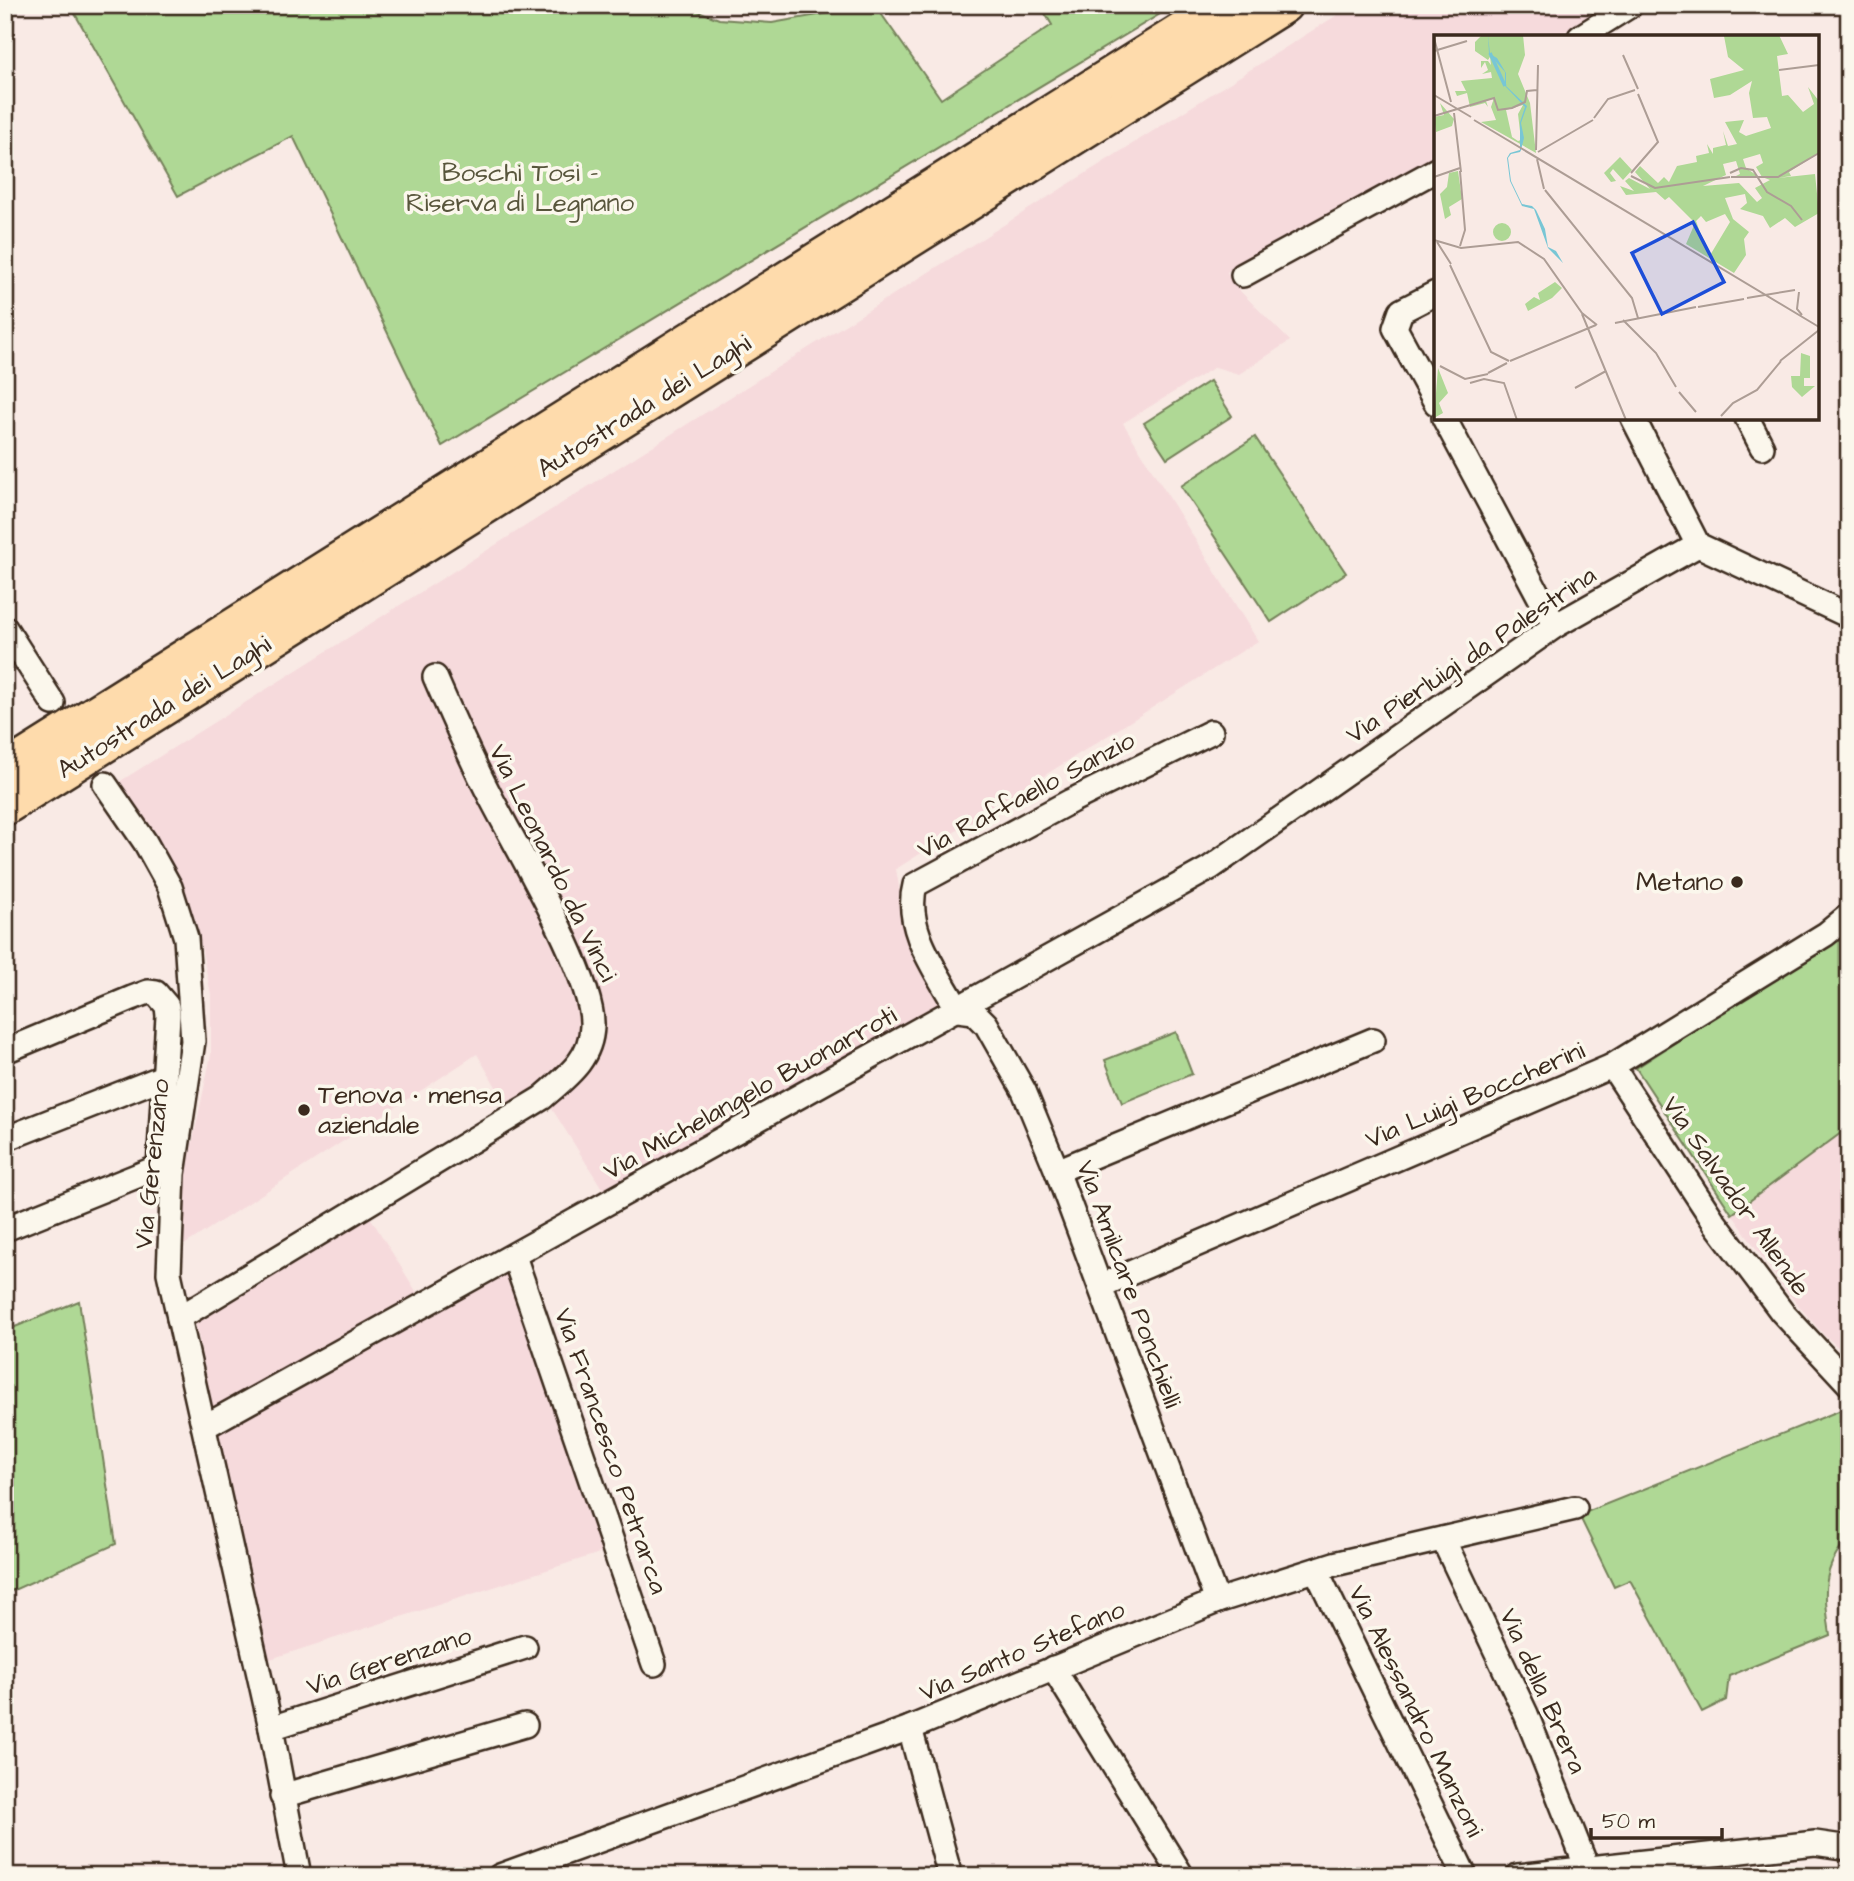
<svg xmlns="http://www.w3.org/2000/svg" width="1854" height="1881" viewBox="0 0 1854 1881" font-family="'Architects Daughter',sans-serif">
  <style>
    .built { fill: #f6dadc }
    .green { fill: #afd895; stroke: #75815a; stroke-width: 2 }
    .lines { fill: none; stroke-linecap: round; stroke-linejoin: round }
    .minor-casing { stroke: #3b2a1e; stroke-width: 28 }
    .highway-casing { stroke: #3b2a1e; stroke-width: 40 }
    .minor { stroke: #fbf7ec; stroke-width: 23 }
    .highway { stroke: #fedbac; stroke-width: 35 }
    .poi-dot { fill: #3b2a1e; stroke: #fbf7ec; stroke-width: 2.5 }
    .labels { text-anchor: middle; dominant-baseline: central; stroke-width: 7; stroke-linejoin: round; paint-order: stroke }
    .park-label { font-size: 26px; fill: #58563c; stroke: #fbf7ec }
    .street-label { font-size: 26px; fill: #3b2a1e; stroke: #fbf7ec }
    .poi-label { font-size: 26px; fill: #3b2a1e; stroke: #fbf7ec; text-anchor: end }
    .inset-river { fill: none; stroke: #78c6d5; stroke-width: 3.5 }
    .inset-road { fill: none; stroke: #ad9d95; stroke-width: 2 }
    .view { fill: #1d4ed8; fill-opacity: 0.15; stroke: #1d4ed8; stroke-width: 3.5 }
    .inset-edge { fill: none; stroke: #3b2a1e; stroke-width: 3.5 }
  </style>
  <rect width="100%" height="100%" fill="#f9eae5"/>
  <filter id="ink" filterUnits="userSpaceOnUse"><feTurbulence type="fractalNoise" baseFrequency=".0143" numOctaves="2"/><feDisplacementMap in="SourceGraphic" scale="14" xChannelSelector="R" yChannelSelector="G"/><feConvolveMatrix kernelMatrix="1 2 1 2 8 2 1 2 1" color-interpolation-filters="sRGB"/></filter>
  <g filter="url(#ink)">
    <g class="built">
      <path d="M1353,5h249l-44,32h-122v119l-209,116 6,12 57,57 -51,33 -24,-7 -92,56 135,218 -362,228 12,70 41,69 -344,185 -63,-100 -32,18 -33,-57 -296,193v-50l30,-142v-61l-16,-76 -76,-136z"/>
      <path d="M1849,1127v230l-25,-22 -39,-45 -53,-76z"/>
      <path d="M370,1217l49,79 84,-46 106,300 -345,111 -69,-340z"/>
    </g>
    <g class="green">
      <path d="M70,5h612l37,14 53,4 103,-18 66,94 111,-74 -12,-20h135l-733,441 -149,-310 -115,60z"/>
      <path d="M1210,381l22,35 -65,42 -23,-35z"/>
      <path d="M1255,437l91,136 -75,49 -90,-136z"/>
      <path d="M1849,930v197l-117,87 -96,-146z"/>
      <path d="M1176,1032l16,42 -70,29 -17,-43z"/>
      <path d="M79,1301l37,243 -111,50v-263z"/>
      <path d="M1841,1410l8,11v118c-30,30 -24,59 -19,96l-101,41 -3,24 -24,12 -72,-132 -16,7 -35,-72z"/>
    </g>
    <g class="lines">
      <g class="minor-casing">
        <g id="minor">
          <path d="M1580,37l51,-32"/>
          <path d="M1243,275l193,-105"/>
          <path d="M1436,293l-35,18 -6,17 41,75"/>
          <path d="M1444,418l111,208"/>
          <path d="M1633,418l65,127 151,71"/>
          <path d="M1747,418l15,29"/>
          <path d="M5,628l48,75"/>
          <path d="M1211,732l-140,69 -156,84c-12,44 23,88 43,125l16,2 12,12 38,67 33,80 160,430"/>
          <path d="M105,784l40,58 25,45 16,51 7,103 -20,133 -4,99 102,455 28,148"/>
          <path d="M5,1051l127,-53 16,-6 8,1 11,13 1,10 -9,151"/>
          <path d="M1612,1066l103,157 67,89 67,72"/>
          <path d="M5,1139l158,-62"/>
          <path d="M1057,1171l316,-131"/>
          <path d="M5,1229l154,-62 12,6"/>
          <path d="M514,1256l140,408"/>
          <path d="M1100,1286l512,-220 214,-132 23,-19"/>
          <path d="M179,1318l363,-220c24,-21 49,-38 50,-72 3,-48 -79,-184 -103,-232 -20,-39 -37,-78 -54,-117"/>
          <path d="M204,1427l1006,-559 345,-242 143,-81"/>
          <path d="M1443,1539l83,175 61,154"/>
          <path d="M1316,1570l149,306"/>
          <path d="M1053,1668l129,208"/>
          <path d="M271,1728l254,-81"/>
          <path d="M910,1728l40,148"/>
          <path d="M282,1796l243,-71"/>
          <path d="M500,1876l410,-148 307,-127 117,-37 241,-56"/>
          <path d="M1518,1876l297,-33 34,5"/>
        </g>
      </g>
      <g class="highway-casing">
        <g id="highway">
          <path d="M5,770l1218,-765"/>
          <path d="M5,807l1279,-802"/>
        </g>
      </g>
      <use href="#minor" class="minor"/>
      <use href="#highway" class="highway"/>
    </g>
  </g>
  <g class="poi-dot">
    <circle cx="1737" cy="882" r="7"/>
    <circle cx="304" cy="1110" r="7"/>
  </g>
  <g class="labels">
    <g class="park-label">
      <text x="520" y="173">Boschi Tosi -<tspan x="520" dy="30">Riserva di Legnano</tspan></text>
    </g>
    <g class="street-label">
      <text transform="translate(644 406) rotate(-32)">Autostrada dei Laghi</text>
      <text transform="translate(1471 655) rotate(-34)">Via Pierluigi da Palestrina</text>
      <text transform="translate(164 707) rotate(-32)">Autostrada dei Laghi</text>
      <text transform="translate(1026 795) rotate(-28)">Via Raffaello Sanzio</text>
      <text transform="translate(553 863) rotate(64)">Via Leonardo da Vinci</text>
      <text transform="translate(750 1093) rotate(-29)">Via Michelangelo Buonarroti</text>
      <text transform="translate(1475 1095) rotate(-23)">Via Luigi Boccherini</text>
      <text transform="translate(152 1164) rotate(-84)">Via Gerenzano</text>
      <text transform="translate(1736 1196) rotate(55)">Via Salvador Allende</text>
      <text transform="translate(1129 1284) rotate(70)">Via Amilcare Ponchielli</text>
      <text transform="translate(611 1451) rotate(71)">Via Francesco Petrarca</text>
      <text transform="translate(1022 1651) rotate(-23)">Via Santo Stefano</text>
      <text transform="translate(389 1661) rotate(-18)">Via Gerenzano</text>
      <text transform="translate(1543 1691) rotate(66)">Via della Brera</text>
      <text transform="translate(1416 1711) rotate(64)">Via Alessandro Manzoni</text>
    </g>
    <g class="poi-label">
      <text x="1723" y="882">Metano</text>
      <text x="318" y="1095" text-anchor="start">Tenova • mensa<tspan x="318" dy="30">aziendale</tspan></text>
    </g>
  </g>
  <g transform="translate(1434 35)">
    <rect width="385" height="385" fill="#f9eae5"/>
    <path d="M48,0h41l2,20 -7,19 12,29 6,50 -55,-31 15,-2 -5,-13 3,-9 -8,3 2,6 -3,-4 -15,4 -3,-14 -10,3 -2,-5h11l-5,-10 31,-3 -1,-6 -9,2 6,-4 -3,-8 -4,6v-7h7l3,4 -1,-8 -2,3 -13,-9v-9zM89,70l-5,9 3,26 -3,1 -6,-4 -6,-27zM272,0h73l9,19 -11,2 5,40 6,-1 15,17 11,-8 -6,-17 11,14v52l-30,19 2,4 -13,2 37,-4 4,39 -24,14 -10,-9 -15,10 -7,-12 -23,-7 7,-6 -2,-9 -20,4 8,21 16,13 -5,7 2,16 -12,18 -48,-29 9,-21 -26,-26 -4,3 -9,-8 -30,3 -6,-9 14,5 -9,-10 4,-3 21,11 -15,-17 5,-6 18,17 6,-6 5,5 8,-16 20,-4 -1,-6 13,-3 -2,-9 6,10v-6l13,-3 -3,-14 5,15 9,-2 -12,-22 19,-2 -5,12 7,4 25,-8 -4,-11 -14,1 -4,-25 3,-12 -22,14 -16,3 -4,-19 34,-9 -16,-13 -4,-21zM326,119l3,9 -7,4 6,10 8,3 -15,8 7,10 -5,4 -18,-19 -36,3 23,-11 -3,-11 13,-3 4,13 -4,2 23,1 -13,-9 -3,-9zM291,179l5,8 -21,35 -13,-36 5,-5 5,6zM6,68l14,16 -2,7 -16,6 -2,-15 10,-2zM186,122l12,13 -9,10 -10,-11 -3,4 6,8 -5,1 -7,-9zM24,136l4,28 -13,8 2,8 -6,4 -5,-25 7,-7 2,-14zM59 197a9 9 0 1 1 18 0a9 9 0 1 1-18 0ZM121,247l7,6 -10,10 -24,13 -3,-7 9,-7 6,3 -2,-7zM367,318l9,3v22h-6v8h11l-13,11 -10,-10 -1,-11h9zM4,333l10,25 -9,10 4,10 -9,5z" fill="#afd895" fill-rule="evenodd"/>
    <path d="M54,0l2,19 7,4 9,15v13l21,20 -6,17 3,15 -3,12 -1,2 -9,2 -3,4 3,23 11,23 10,2 4,4 9,19 3,18 8,4 7,12 -15,-15 -14,-39 -12,-3 -12,-25 -3,-23 3,-5 10,-3v-28l5,-15 -20,-21v-14l-16,-18z" fill="#78c6d5"/>
    <path class="inset-river" d="M56,18l15,33"/>
    <path class="inset-road" d="M0,3l17,64M0,16l33,-10M189,20l15,34M345,35l40,-5M0,60l37,22M20,78l7,59M0,81l60,-18 4,12 14,-2 13,-6 2,-11 10,-1M160,83l14,-19 27,-9M40,85l345,207M102,115l2,-85M104,117l55,-32M103,124l7,30M197,138l27,-31 -20,-48M296,138l11,-5 12,2 14,22 24,14 11,14M197,141l24,12 75,-11M0,142l26,-9M297,142h47l41,-24M111,155l87,108 6,20M0,205l27,8 57,-6 26,17 38,54 15,12M3,207l14,22M26,211l5,-16 -5,-59M16,230l41,87 18,9M365,257l-2,17 5,6M313,263l48,-8M264,272l46,-8M148,279l44,106M189,285l33,33 20,34M181,288l81,-16M76,326l86,-36M346,326l39,-31M6,331l25,13 23,-5M54,338l19,-10M36,348l14,-4 20,4 13,37M141,353l31,-17M245,357l17,20M287,381l12,-13 24,-13 24,-29"/>
    <path class="view" d="M259,187l31,60 -62,32 -30,-61z"/>
    <rect width="385" height="385" class="inset-edge"/>
  </g>
  <rect width="1854" height="1881" fill="none" stroke="#fbf7ec" stroke-width="28"/>
  <rect x="14" y="14" width="1826" height="1853" fill="none" stroke="#3b2a1e" stroke-width="2.5" filter="url(#ink)"/>
  <path d="M1591 1828v10h131v-10" fill="none" stroke="#3b2a1e" stroke-width="3.5"/>
  <text x="1602" y="1828" font-size="21" fill="#3b2a1e" stroke="#fbf7ec" stroke-width="5" paint-order="stroke">50 m</text>
</svg>
